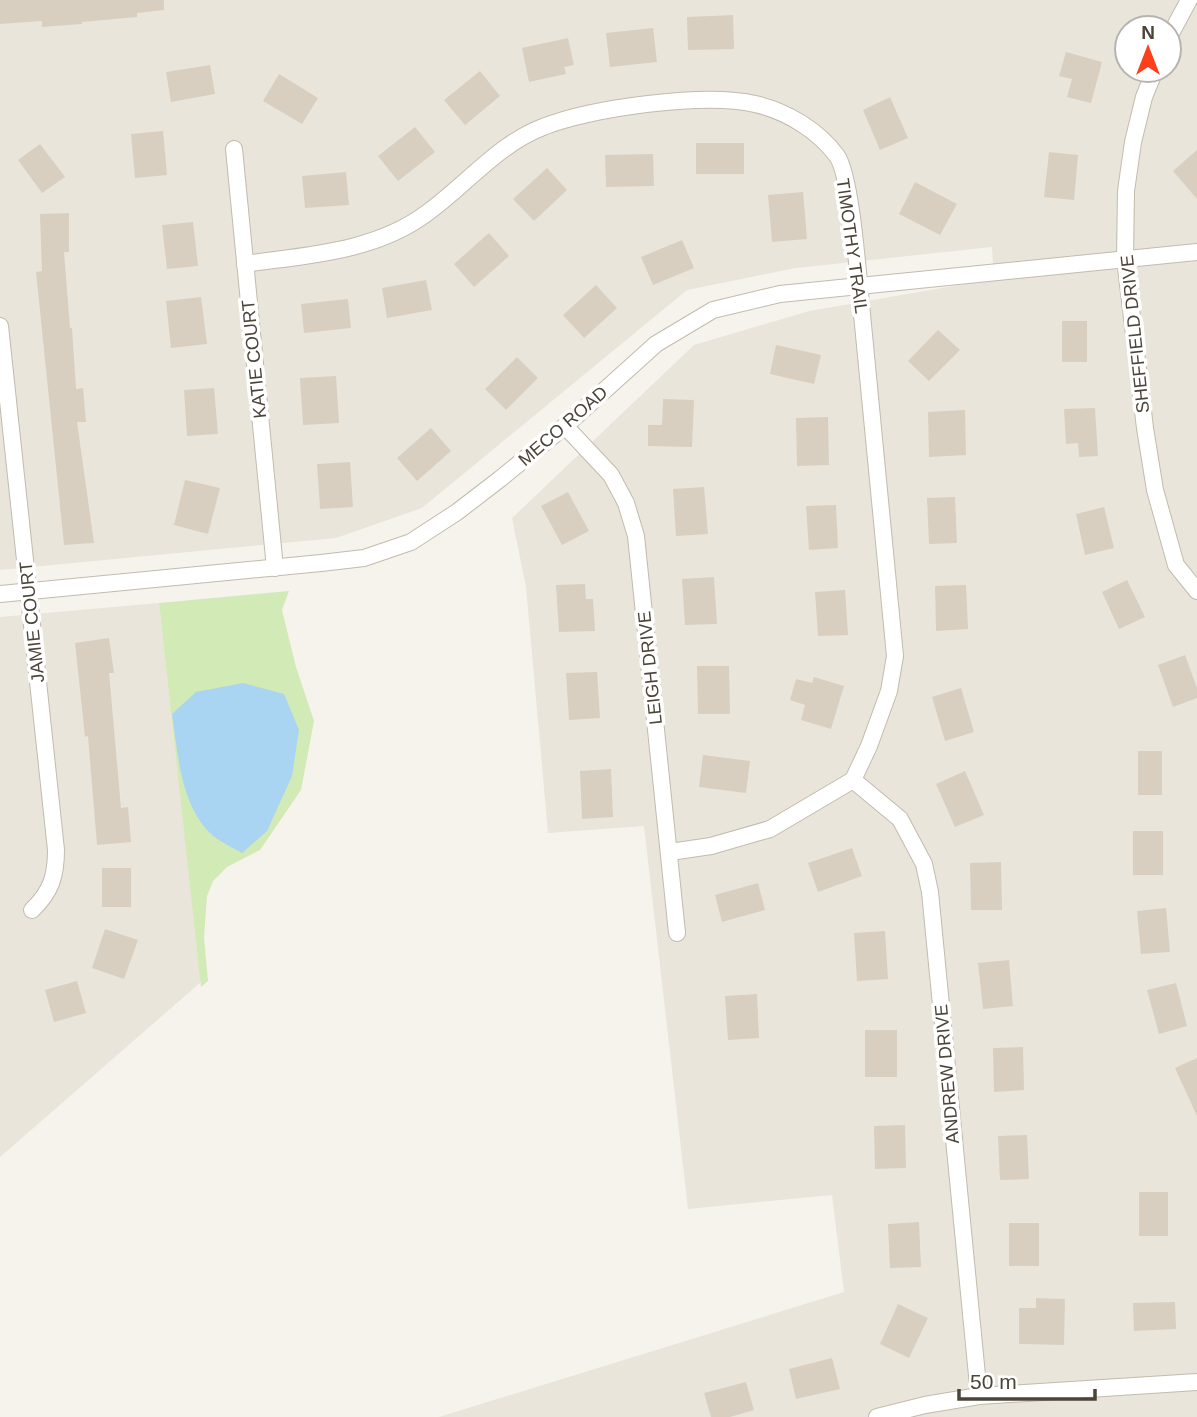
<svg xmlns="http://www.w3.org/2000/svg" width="1197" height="1417" viewBox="0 0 1197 1417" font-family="Arial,sans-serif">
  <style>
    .residential { fill: #eae5da; fill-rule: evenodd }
    .green { fill: #d2eab5 }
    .water { fill: #a9d4f2 }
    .building { fill: #d8cfc1 }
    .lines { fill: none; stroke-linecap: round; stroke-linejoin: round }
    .street-casing { stroke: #c2bbae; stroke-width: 18 }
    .street { stroke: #fff; stroke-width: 16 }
    .labels { text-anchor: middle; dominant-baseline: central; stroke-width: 7; stroke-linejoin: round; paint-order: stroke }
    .street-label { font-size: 18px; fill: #4b4439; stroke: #fff }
  </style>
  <rect width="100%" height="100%" fill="#f6f3ec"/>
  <g class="residential">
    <path d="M0,0h1197v1417h-758l405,-125 -12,-97 -144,14 -44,-383 -96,7 -22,-246 -14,-69 182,-173 115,-34 185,-32 -2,-32 -196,21 -109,22 -265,218 -86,30 -336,32zM1127,28h42v42h-42z"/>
    <path d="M159,603l42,379 -201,175v-540z"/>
  </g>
  <path class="green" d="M289,591l-7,19 14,57 18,54 -13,69 -41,60 -33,17 -14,14 -6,15 -3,42 4,43 -7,6 -42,-384z"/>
  <path class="water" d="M243,683l41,11 15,36 -7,46 -25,55 -25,22c-10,-6 -24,-12 -32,-20 -30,-30 -32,-80 -38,-119l24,-22z"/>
  <g class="building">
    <path d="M0,0h164v10l-27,3v4l-55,5v2l-40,3v-6l-42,3z"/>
    <path d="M733,15l1,34 -46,1 -1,-33z"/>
    <path d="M653,28l4,34 -47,5 -4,-34z"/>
    <path d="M568,38l6,27 -10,2 2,7 -37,8 -7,-34z"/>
    <path d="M1066,52l36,10 -11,41 -24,-6 5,-18 -13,-3z"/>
    <path d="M210,65l5,29 -44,8 -5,-30z"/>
    <path d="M480,71l20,25 -35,29 -21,-25z"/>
    <path d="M279,74l39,24 -16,26 -39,-23z"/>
    <path d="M890,97l18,41 -28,12 -17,-40z"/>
    <path d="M415,127l20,25 -37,29 -20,-25z"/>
    <path d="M163,131l4,44 -32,3 -4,-44z"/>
    <rect x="696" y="143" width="48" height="31"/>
    <path d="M40,144l25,33 -23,16 -24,-33z"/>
    <path d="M1197,150v49l-24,-28z"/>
    <path d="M1049,152l29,3 -4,45 -30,-3z"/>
    <path d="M653,154l1,32 -48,1 -1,-32z"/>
    <path d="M547,168l20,22 -33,31 -21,-22z"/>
    <path d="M346,172l3,33 -44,3 -3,-32z"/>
    <path d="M915,182l42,22 -17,31 -41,-21z"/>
    <path d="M803,192l4,47 -35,3 -4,-47z"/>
    <path d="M69,213v39h-5l6,76h2l4,61 7,-1 3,34h-9l17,121 -30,2 -28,-273 6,-1 -2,-57z"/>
    <path d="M193,222l5,44 -31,3 -5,-44z"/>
    <path d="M489,233l20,23 -35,31 -20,-23z"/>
    <path d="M682,240l12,28 -41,17 -12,-28z"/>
    <path d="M426,280l6,30 -45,8 -5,-30z"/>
    <path d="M596,285l21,23 -33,30 -21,-23z"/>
    <path d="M201,297l6,47 -36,4 -5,-47z"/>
    <path d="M348,299l3,29 -47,5 -3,-29z"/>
    <rect x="1062" y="321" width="25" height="41"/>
    <path d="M938,330l22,20 -31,31 -21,-20z"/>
    <path d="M776,345l45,10 -7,29 -44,-10z"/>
    <path d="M517,357l21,21 -32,32 -21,-21z"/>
    <path d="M336,376l3,47 -36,2 -3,-47z"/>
    <path d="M214,388l4,46 -31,2 -3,-46z"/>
    <path d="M663,399l31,1 -2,47 -44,-1v-21h14z"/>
    <path d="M1095,408l3,48 -19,1 -1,-14 -12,1 -2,-35z"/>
    <path d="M965,410l1,45 -37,2 -1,-45z"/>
    <path d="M828,417l1,48 -32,1 -1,-48z"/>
    <path d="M431,428l20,23 -34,30 -20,-23z"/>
    <path d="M350,462l3,45 -33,2 -3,-45z"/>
    <path d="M185,480l35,8 -12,46 -34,-9z"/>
    <path d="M704,487l4,47 -32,2 -3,-47z"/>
    <path d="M568,492l21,39 -27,14 -21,-39z"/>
    <path d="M955,497l2,46 -28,1 -2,-46z"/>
    <path d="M836,505l2,43 -29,2 -3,-44z"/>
    <path d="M1104,507l10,41 -29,7 -9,-41z"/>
    <path d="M714,577l3,47 -32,1 -3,-46z"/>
    <path d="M1127,580l18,37 -26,12 -17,-37z"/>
    <path d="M585,584l1,15h7l2,32 -36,1 -3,-47z"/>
    <path d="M966,585l2,44 -32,2 -1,-45z"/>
    <path d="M845,590l3,45 -30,1 -3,-44z"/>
    <path d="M109,638l5,35h-5l12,135 7,-1 3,35 -34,3 -9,-109 -3,1 -10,-94z"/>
    <path d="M1185,655l12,33v10l-24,9 -15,-42z"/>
    <path d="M697,666h32l1,48h-32z"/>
    <path d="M597,672l3,46 -31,2 -3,-47z"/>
    <path d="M814,677l30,9 -13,43 -30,-9 4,-15 -15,-5 6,-21 16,4z"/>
    <path d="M961,688l13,44 -29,9 -13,-44z"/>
    <rect x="1138" y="751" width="24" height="44"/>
    <path d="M703,755l47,6 -4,32 -47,-6z"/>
    <path d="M611,769l2,48 -31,2 -2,-48z"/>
    <path d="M965,771l19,44 -29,12 -19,-43z"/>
    <rect x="1133" y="831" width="30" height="44"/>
    <path d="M852,848l10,28 -44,16 -10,-29z"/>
    <path d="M1001,862l1,48h-31l-1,-47z"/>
    <rect x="102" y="868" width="29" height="39"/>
    <path d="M758,883l7,27 -43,12 -7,-27z"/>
    <path d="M1166,908l4,44 -29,2 -4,-43z"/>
    <path d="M105,929l33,11 -14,39 -32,-11z"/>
    <path d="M885,931l3,48 -31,2 -3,-48z"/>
    <path d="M1009,960l4,46 -30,3 -5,-46z"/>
    <path d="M77,981l9,32 -32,9 -9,-32z"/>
    <path d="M1176,983l11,43 -28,8 -12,-44z"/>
    <path d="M757,994l2,44 -31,2 -3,-44z"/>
    <rect x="865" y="1030" width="32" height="47"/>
    <path d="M1023,1047l1,43 -30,2 -1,-44z"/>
    <path d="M1197,1058v58l-22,-48z"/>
    <path d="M905,1125l1,43 -31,1 -1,-43z"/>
    <path d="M1027,1135l2,44 -29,1 -2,-44z"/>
    <rect x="1139" y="1192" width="29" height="44"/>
    <path d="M919,1222l2,45 -31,1 -2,-44z"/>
    <rect x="1009" y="1223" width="30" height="43"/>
    <path d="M1036,1298l29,1 -1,46 -45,-1v-36h17z"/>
    <path d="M1175,1302l1,27 -42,2 -1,-28z"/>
    <path d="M898,1304l30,14 -19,40 -29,-14z"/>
    <path d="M832,1358l8,31 -44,10 -7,-30z"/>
    <path d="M746,1382l8,28 -24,7h-19l-7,-24z"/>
  </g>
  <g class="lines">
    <g class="street-casing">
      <g id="street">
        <path d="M1169,37l20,-37"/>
        <path d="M1155,70l-11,27 -11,45 -7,49 -1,68 20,169 10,62 21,75 21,26"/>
        <path d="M234,149l41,419"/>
        <path d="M245,264c62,-9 130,-12 182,-51 38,-27 71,-69 116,-86 47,-19 163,-35 212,-23 31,7 63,26 82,52 14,20 21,118 24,148 11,117 22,234 34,352l-6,35 -20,55 -16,34 -83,49 -59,17 -41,6"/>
        <path d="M0,326l56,524c0,26 -5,42 -24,60"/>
        <path d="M565,426l46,49 15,28 10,33 41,397"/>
        <path d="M0,594l321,-31 43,-5 47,-16 46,-30 43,-33 65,-53 91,-82 57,-34 67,-16 417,-42"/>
        <path d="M853,780l47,39 24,45 6,28 49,504"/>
        <path d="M877,1417l48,-12 54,-9 218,-14"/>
      </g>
    </g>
    <use href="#street" class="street"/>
  </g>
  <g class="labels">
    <g class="street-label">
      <text transform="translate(852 246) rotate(82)">TIMOTHY TRAIL</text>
      <text transform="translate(1135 334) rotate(-96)">SHEFFIELD DRIVE</text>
      <text transform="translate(254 359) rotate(-96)">KATIE COURT</text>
      <text transform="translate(563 426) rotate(-41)">MECO ROAD</text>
      <text transform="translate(32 622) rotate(-96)">JAMIE COURT</text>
      <text transform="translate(650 668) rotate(-96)">LEIGH DRIVE</text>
      <text transform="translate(947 1074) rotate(-95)">ANDREW DRIVE</text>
    </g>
  </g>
  <g transform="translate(1148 49)"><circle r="33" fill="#ffffff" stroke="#b7b4b0" stroke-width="2"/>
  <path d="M0-5L12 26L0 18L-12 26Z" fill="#fc3f1d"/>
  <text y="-10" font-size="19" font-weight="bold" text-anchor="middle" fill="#4b4439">N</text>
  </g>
  <path d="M959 1389v10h136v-10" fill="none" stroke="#4b4439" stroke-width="3.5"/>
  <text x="970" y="1389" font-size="21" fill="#4b4439" stroke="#ffffff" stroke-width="5" paint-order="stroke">50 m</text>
</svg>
